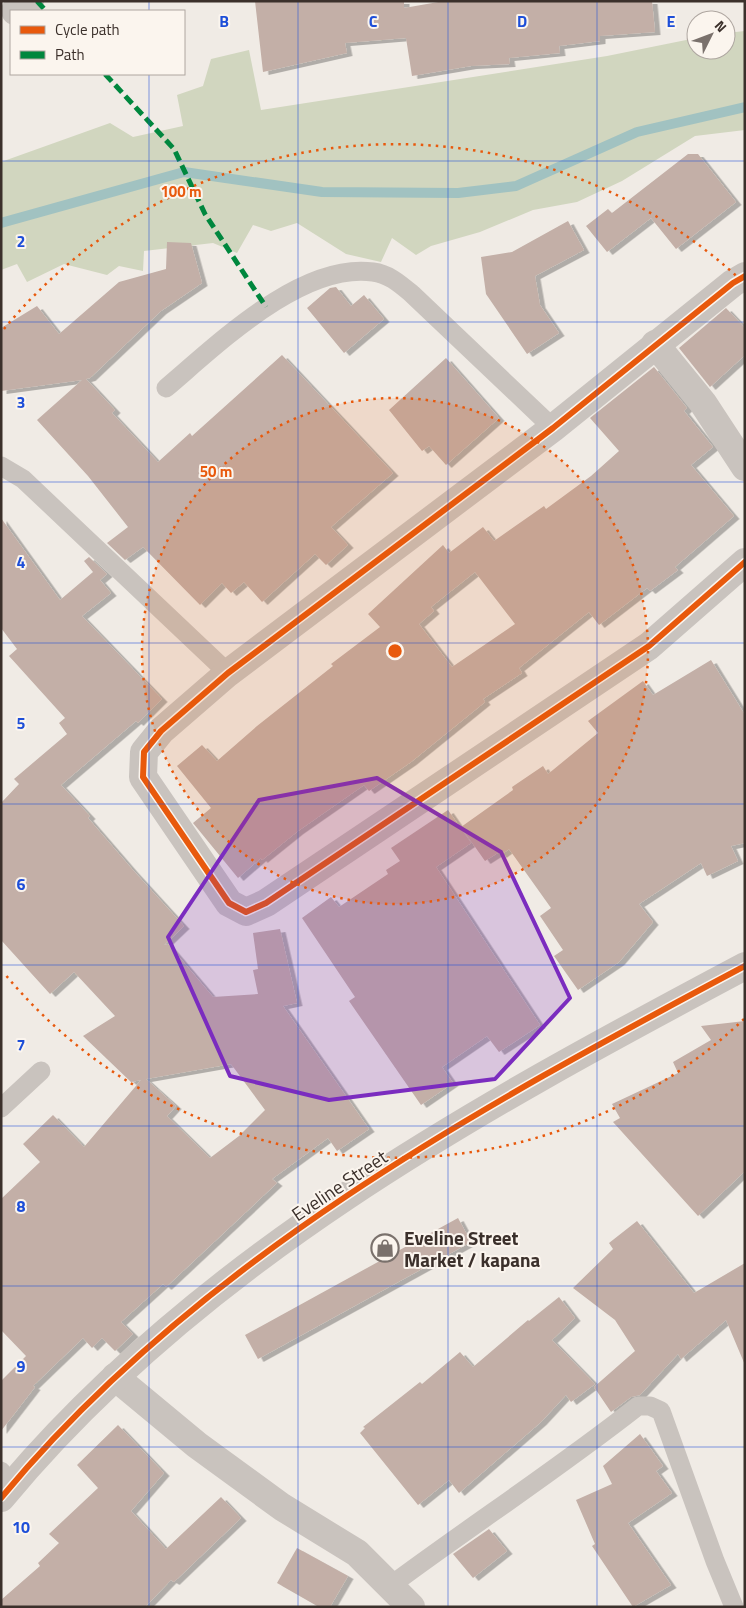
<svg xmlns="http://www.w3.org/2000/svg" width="746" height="1608" viewBox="0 0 746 1608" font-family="'Titillium Web',sans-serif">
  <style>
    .green { fill: #d1d6bf }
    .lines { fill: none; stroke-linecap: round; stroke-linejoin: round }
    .stream { stroke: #a1c2c1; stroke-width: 10 }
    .building { fill: #c3afa7; fill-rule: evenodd; filter: url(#shadow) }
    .service { stroke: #c9c3be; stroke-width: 19 }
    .minor { stroke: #c9c3be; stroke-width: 28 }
    .tertiary { stroke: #c9c3be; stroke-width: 28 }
    .quiet { stroke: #00873e; stroke-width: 5; stroke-dasharray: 10 5; stroke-linecap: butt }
    .cycleway-casing { stroke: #fbf5ee; stroke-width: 9 }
    .cycleway { stroke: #e8590c; stroke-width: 6 }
    .marked { fill: #7b2cbf; fill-opacity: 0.2; stroke: #7b2cbf; stroke-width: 4; stroke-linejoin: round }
    .grid { fill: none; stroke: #1d4ed8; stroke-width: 1; stroke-opacity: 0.55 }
    .ring { fill: none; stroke: #e8590c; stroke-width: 2.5; stroke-dasharray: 2.5 5 }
    .labels { text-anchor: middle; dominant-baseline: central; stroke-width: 4; stroke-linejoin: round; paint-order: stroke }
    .street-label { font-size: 19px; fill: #3b302b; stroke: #fbf5ee }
    .poi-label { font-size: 19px; font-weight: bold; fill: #3b302b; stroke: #fbf5ee; text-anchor: start }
    .grid-label { font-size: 16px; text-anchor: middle; font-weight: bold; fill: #1d4ed8; stroke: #fbf5ee; stroke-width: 4; stroke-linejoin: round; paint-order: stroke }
    .centre { fill: #e8590c; stroke: #fbf5ee; stroke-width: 2.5 }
    .ring-label { font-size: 15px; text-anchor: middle; font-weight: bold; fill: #e8590c; stroke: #fbf5ee; stroke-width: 4; stroke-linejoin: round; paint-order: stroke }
  </style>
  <defs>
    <filter id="shadow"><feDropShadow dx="5.5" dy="3" stdDeviation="0" flood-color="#0004"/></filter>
  </defs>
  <rect width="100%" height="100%" fill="#f0ebe5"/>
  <path class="green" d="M745,31v99l-50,6 -73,45 -45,21 -44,8 -53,22 -49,14 -15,9 -24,-17 -11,24 -35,-8 -49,-31 -26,8 -18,-6 -16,28 -24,-10 -69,8 -1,20 -24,-5 -12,9 -43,-11 -37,18 -10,-18 -16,6v-108l109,-39 23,14 50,-11 -6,-31 26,-9 8,-27 38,-9 12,60 346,-54 89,-18v12h30v-17z"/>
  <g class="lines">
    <path class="stream" d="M1,223l183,-51 138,20 136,1 58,-7 121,-54 108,-25"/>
  </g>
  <g class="building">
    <path d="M255,1h149v7l40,-7h208l3,31 -55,4v5l-41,5 1,7 -51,5 1,6 -39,2 -59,10 -6,-38 -61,5 2,10 -84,19z"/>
    <path d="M688,154h10l38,48 -60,47 -25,-31 -44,34 -21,-26 22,-17 4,4z"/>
    <path d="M568,221l16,29 -49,26 5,29 19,28 -32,21 -41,-60 -5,-37 31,-5z"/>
    <path d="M167,242l24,1 11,40 -41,28 -71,67 -4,1 29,31 -3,3 46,49 32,-29 2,3 90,-81 111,118 -62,54 17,18 -22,20 -11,-11 -53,48 -18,-20 -13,11 -9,-10 -22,22 -57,-58 -18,13 -18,-17 21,-16 -40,-51 -51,-56 45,-40 -81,11v-63l36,-22 22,28 60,-52 47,-13z"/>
    <path d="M336,287l15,19 13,-11 20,24 -40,34 -37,-45 23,-20z"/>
    <path d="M726,308l19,20v27l-35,32 -31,-39z"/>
    <path d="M446,358l53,60 -53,47 -17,-19 -7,5 -33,-41z"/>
    <path d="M654,367l33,41 -3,3 29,36 -22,18 43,51 -59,51 3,3 -28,21 -3,-3 -48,37 -10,-13 -70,56 3,5 -39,26 2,3 -74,60 -42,29 -5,-6 -66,46 -36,29 -1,-2 -23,20 -45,-55 18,-15 -34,-42 25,-21 15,16 40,-35 76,-60 -2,-2 49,-37 -12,-13 75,-69 6,8 34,-26 11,14 50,-35 2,3 45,-33 28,-25 -29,-33zM475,572l40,52 -63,43 -33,-43 15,-13 -3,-4z"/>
    <path d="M1,518l59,82 33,-28 -9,-11 5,-4 18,17 -7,6 11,13 -29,23 80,83 -24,24 -2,-2 -75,64 29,31 -2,2 44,51 52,57 -20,19 4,-1 45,53 45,-3 -5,-24 5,-1 -5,-36 27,-4 17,74 -14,3 86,123 -32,22 -9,-13 -56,41 5,4 -111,104 -3,-3 -42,38 12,12 -18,17 -13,-13 -10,10 -9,-10 -50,48 2,1 -34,44v-50l25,-25 -25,-26v-131l39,-37 -17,-18 30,-29 31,32 57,-67 -10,2 -48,-46 32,-20 -41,-44 -24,22 -49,-54v-137l18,-19 -5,-5 53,-45 -8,-11 6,-5 -56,-62 8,-7 -16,-21zM231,1064l34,46 -26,26 -29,22 -43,-42 9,-10 -30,-27z"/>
    <path d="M711,660l34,55v128l-14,3 7,15 -31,15 -6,-13 -62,41 14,18 -34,40 -41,28 -24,-34 9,-6 -23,-34 11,-8 -42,-59 -8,6 -2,-3 -14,9 -24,-34 52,-37 -1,-3 31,-21 5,8 50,-41 -10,-12 55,-40 10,14z"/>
    <path d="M448,810l23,33 -35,24 104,158 -41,27 -12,-16 -45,31 11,16 -32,22 -72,-104 6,-4 -53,-79 29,-21 8,10 49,-33 -2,-4 14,-9 -9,-13z"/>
    <path d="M745,1021v150l-47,45 -85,-94 7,-4 -8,-14 66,-31 -5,-11 38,-22 -10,-14z"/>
    <path d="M458,1218l13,24 -213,117 -13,-24z"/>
    <path d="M637,1221l57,72 51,-30v102l-19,-45 -45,39 -3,-5 -38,41 -9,2 -20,15 -17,-25 41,-36 -20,-31 -42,-32 40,-39 -4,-6z"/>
    <path d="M559,1297l16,21 -23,22 43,44 -24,18 -5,-7 -25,27 -82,71 -10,-13 -31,25 -58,-72 5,-5 -2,-1 57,-45 2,2 38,-32 13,15 55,-47 1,1z"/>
    <path d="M118,1425l46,48 -33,38 35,38 55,-52 20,21 -67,64 -3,-2 -26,27h-144v-7l39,-34 -2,-3 21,-20 -10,-9 49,-46 -21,-23z"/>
    <path d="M640,1434l23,32 -7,5 16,22 -44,30 43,62 -38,22 -41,-61 3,-2 -19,-44 36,-16 -9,-18z"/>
    <path d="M489,1529l18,22 -34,27 -20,-24z"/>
    <path d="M297,1548l51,28 -18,31h-11l-42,-24z"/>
  </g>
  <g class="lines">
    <g class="service">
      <path d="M166,388c51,-43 135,-126 207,-116 16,2 27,12 39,22l141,134"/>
      <path d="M1,466l22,13 205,194"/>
      <path d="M1,1108l40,-37"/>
      <path d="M1,1471l10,15"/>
      <path d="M390,1586c82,-61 168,-117 248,-180h12l11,5 54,150 19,46"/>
    </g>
    <g class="minor">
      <path d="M15,11l15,-10"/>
      <path d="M745,276l-12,7 -180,145 -325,245 -67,58 -17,21 -1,25 86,126 17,9 20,-9 383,-257 96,-84"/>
      <path d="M655,344l48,59 42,64"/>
      <path d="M115,1377l82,68 85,62 75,46 54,54"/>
    </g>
    <path class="tertiary" d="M1,1498c197,-238 475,-389 744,-532"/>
    <g class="quiet">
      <path d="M37,1l9,10"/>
      <path d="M105,74l69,75 31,65 61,93"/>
    </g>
    <g class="cycleway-casing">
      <g id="cycleway">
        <path d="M745,276l-12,7 -180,145 -325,245 -67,58 -17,21 -1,25 86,126 17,9 20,-9 383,-257 96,-84"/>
        <path d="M1,1498c197,-238 475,-389 744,-532"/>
      </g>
    </g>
    <use href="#cycleway" class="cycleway"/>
  </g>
  <path class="marked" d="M377,778l124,74 69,146 -75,81 -166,21 -99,-24 -62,-139 91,-137z"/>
  <path class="grid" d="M149,1v10M298,1v1606M448,1v1606M597,1v1606M149,74v1533M1,161h744M1,322h744M1,482h744M1,643h744M1,804h744M1,965h744M1,1126h744M1,1286h744M1,1447h744"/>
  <circle cx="395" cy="651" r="253" fill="#e8590c" fill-opacity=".12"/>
  <g class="ring">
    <circle cx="395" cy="651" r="253"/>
    <path d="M744 1019A507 507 0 0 1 4 973M4 329A507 507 0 0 1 744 283"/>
  </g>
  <defs>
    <g id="shop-ring" transform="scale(1.4375)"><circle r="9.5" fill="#fbf5ee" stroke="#7a716c" stroke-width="1.5"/><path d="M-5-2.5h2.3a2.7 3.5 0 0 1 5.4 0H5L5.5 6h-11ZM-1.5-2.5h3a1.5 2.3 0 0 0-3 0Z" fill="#7a716c"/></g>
  </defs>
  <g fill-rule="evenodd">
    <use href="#shop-ring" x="385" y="1248"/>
  </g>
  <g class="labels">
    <g class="street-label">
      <text transform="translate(339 1185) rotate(-34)">Eveline Street</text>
    </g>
    <g class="poi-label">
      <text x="404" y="1237">Eveline Street<tspan x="404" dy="22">Market / kapana</tspan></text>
    </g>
  </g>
  <g class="grid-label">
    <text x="224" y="27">B</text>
    <text x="373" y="27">C</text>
    <text x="522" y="27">D</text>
    <text x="671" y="27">E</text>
    <text x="21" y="247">2</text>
    <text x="21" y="408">3</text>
    <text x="21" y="568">4</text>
    <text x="21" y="729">5</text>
    <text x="21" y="890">6</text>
    <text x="21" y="1051">7</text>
    <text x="21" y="1212">8</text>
    <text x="21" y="1372">9</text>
    <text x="21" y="1533">10</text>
  </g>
  <circle cx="395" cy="651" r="8" class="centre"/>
  <g class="ring-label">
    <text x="181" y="197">100 m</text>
    <text x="216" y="477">50 m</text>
  </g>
  <rect width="746" height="1608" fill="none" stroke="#3b302b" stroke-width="5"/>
  <rect x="10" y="10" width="175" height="65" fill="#fbf5ee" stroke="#aea6a0"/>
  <rect x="20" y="26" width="25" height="8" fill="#e8590c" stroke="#aea6a0"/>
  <text x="55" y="35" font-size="15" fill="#3b302b">Cycle path</text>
  <rect x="20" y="51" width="25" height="8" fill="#00873e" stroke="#aea6a0"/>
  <text x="55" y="60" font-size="15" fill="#3b302b">Path</text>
  <g transform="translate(711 35) rotate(48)"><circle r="24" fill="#fbf5ee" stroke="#aea6a0"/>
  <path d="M0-4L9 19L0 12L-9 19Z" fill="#7a716c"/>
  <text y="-8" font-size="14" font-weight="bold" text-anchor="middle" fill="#3b302b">N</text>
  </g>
</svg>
